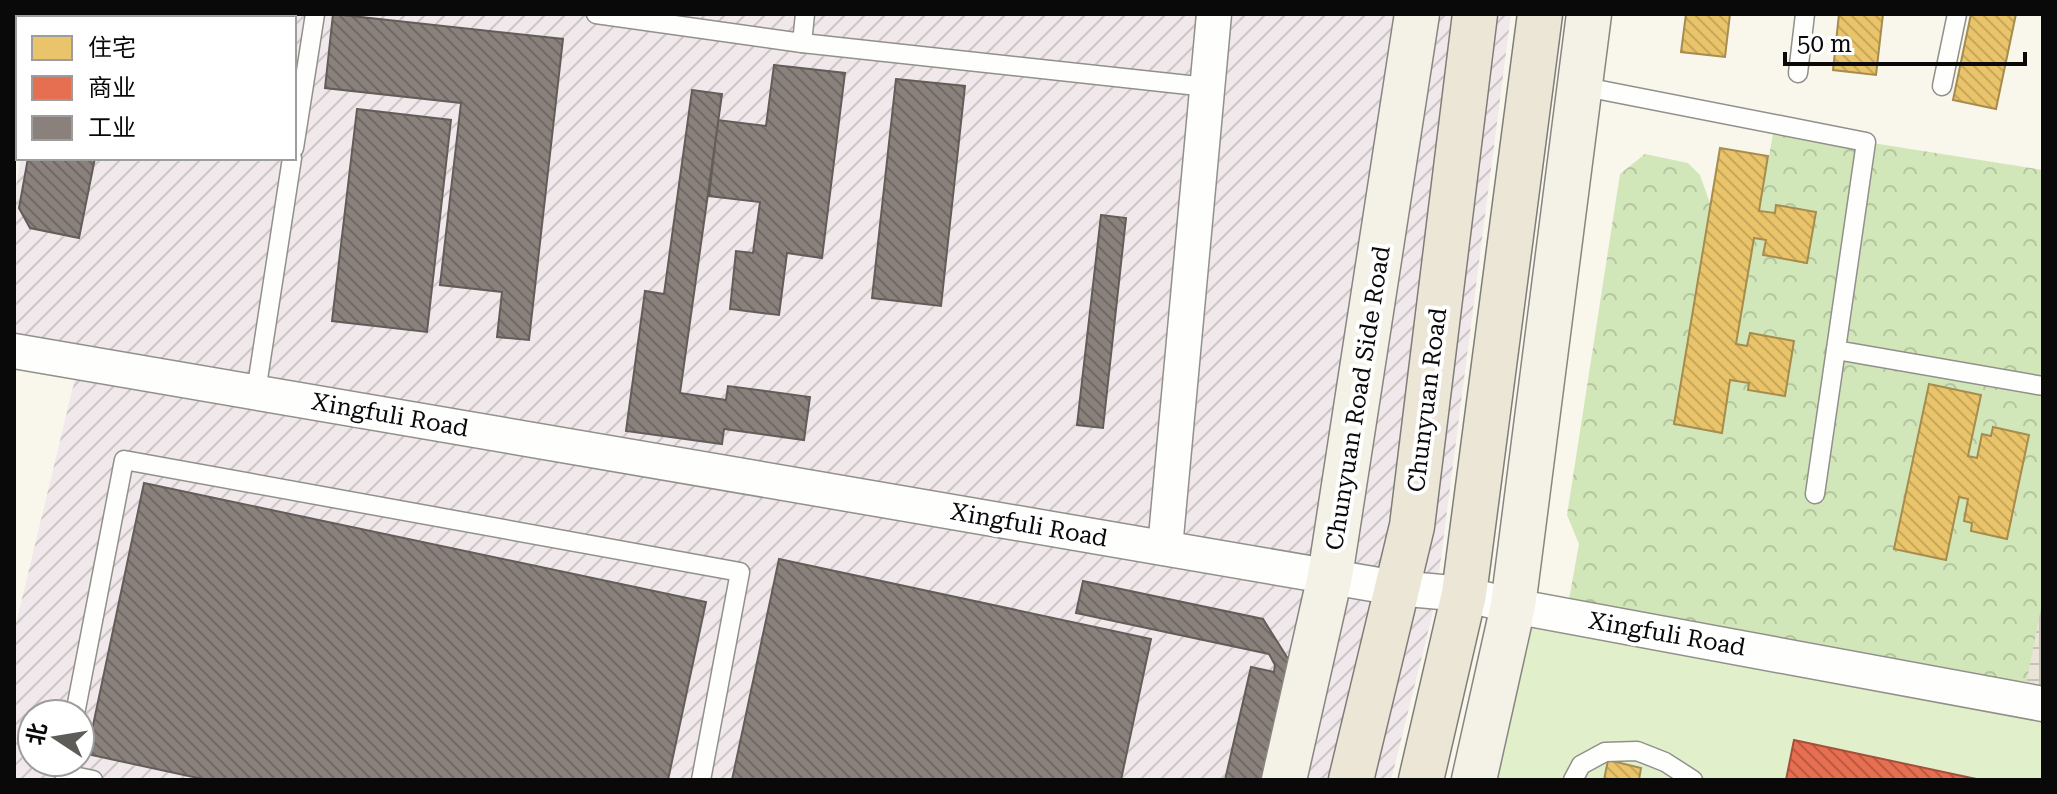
<svg xmlns="http://www.w3.org/2000/svg" width="2057" height="794" viewBox="0 0 2057 794" font-family="'Roboto Serif','Noto Sans SC',serif">
  <style>
    .industrial { fill: url(#industrial-furrows); fill-rule: evenodd }
    .grass { fill: #e2efcb }
    .forest { fill: url(#forest-crowns) }
    .plaza { fill: url(#plaza-grid) }
    .homes { fill: url(#homes-back-hatch); stroke: #a68c4d; stroke-width: 2 }
    .shops { fill: url(#shops-back-hatch); stroke: #a4503b; stroke-width: 2 }
    .industry { fill: url(#industry-back-hatch); stroke: #635d5a; stroke-width: 2 }
    .lines { fill: none; stroke-linecap: round; stroke-linejoin: round }
    .lane-casing { stroke: #91908b; stroke-width: 21 }
    .street-casing { stroke: #91908b; stroke-width: 37 }
    .secondary-casing { stroke: #888682; stroke-width: 47 }
    .primary-casing { stroke: #7e7d78; stroke-width: 47 }
    .lane { stroke: #fefefc; stroke-width: 18 }
    .street { stroke: #fefefc; stroke-width: 34 }
    .secondary { stroke: #f4f2e6; stroke-width: 44 }
    .primary { stroke: #ebe6d6; stroke-width: 44 }
    .labels { text-anchor: middle; dominant-baseline: central; stroke-width: 8; stroke-linejoin: round; paint-order: stroke }
    .street-label { font-size: 24px; fill: #090909; stroke: #fff }
  </style>
  <defs>
    <pattern id="industrial-furrows" width="10" height="10" patternUnits="userSpaceOnUse" patternTransform="scale(2)"><rect width="10" height="10" fill="#f0e8ea"/><path d="M-1 1l2-2M0 10L10 0M9 11l2-2" fill="none" stroke="#ccc6c7"/></pattern>
    <pattern id="forest-crowns" width="20" height="18" patternUnits="userSpaceOnUse" patternTransform="scale(2)"><rect width="20" height="18" fill="#d2e7b9"/><path d="M2 6a3 3 0 1 1 6 0M12 15a3 3 0 1 1 6 0" fill="none" stroke="#b3c59e"/></pattern>
    <pattern id="plaza-grid" width="8" height="8" patternUnits="userSpaceOnUse" patternTransform="scale(2)"><rect width="8" height="8" fill="#e9e4d7"/><path d="M0 4h8M4 0v8" fill="none" stroke="#c6c2b7"/></pattern>
    <pattern id="homes-back-hatch" width="6" height="6" patternUnits="userSpaceOnUse" patternTransform="scale(2)"><rect width="6" height="6" fill="#e9c46a"/><path d="M-1 5l2 2M0 0l6 6M5-1l2 2" fill="none" stroke="#c6a75b"/></pattern>
    <pattern id="shops-back-hatch" width="6" height="6" patternUnits="userSpaceOnUse" patternTransform="scale(2)"><rect width="6" height="6" fill="#e76f51"/><path d="M-1 5l2 2M0 0l6 6M5-1l2 2" fill="none" stroke="#b95941"/></pattern>
    <pattern id="industry-back-hatch" width="6" height="6" patternUnits="userSpaceOnUse" patternTransform="scale(2)"><rect width="6" height="6" fill="#8a817c"/><path d="M-1 5l2 2M0 0l6 6M5-1l2 2" fill="none" stroke="#6f6864"/></pattern>
  </defs>
  <rect width="100%" height="100%" fill="#f9f6ec"/>
  <path class="industrial" d="M48,14h1463l-76,590 -44,176h-1377v-148l65,-270 -65,-27v-138l7,-39h273v-140h-247zM32,714h48v48h-48z"/>
  <path class="grass" d="M1513,606l530,98v76h-569z"/>
  <path class="forest" d="M1775,123l91,19 177,28v534l-477,-88 13,-72 -12,-29 53,-341 25,-20 43,9 12,12 11,31 -37,217 48,9 8,-52 19,3 -1,7 37,6 9,-55 -44,-8 -3,13 -11,-2 18,-106 12,2 -3,15 44,7 9,-50 -39,-7 -2,8 -16,-2z"/>
  <path class="plaza" d="M2043,598v106l-20,-4z"/>
  <g class="homes">
    <path d="M1686,14h44l-5,43 -44,-5z"/>
    <path d="M1839,14h44l-7,61 -43,-5z"/>
    <path d="M1971,14h45l-20,95 -43,-9z"/>
    <path d="M1720,148l48,8 -9,55 16,2 1,-8 40,7 -9,51 -44,-8 3,-15 -12,-2 -18,106 11,2 3,-13 44,8 -9,55 -37,-6 1,-7 -19,-3 -8,53 -48,-9z"/>
    <path d="M1929,384l52,11 -13,61 9,2 5,-24 9,2 2,-9 36,8 -22,104 -36,-8 1,-8 -8,-2 4,-22 -9,-2 -13,63 -52,-11z"/>
    <path d="M1608,760l33,8 -2,12h-35z"/>
  </g>
  <path class="shops" d="M1794,740l187,40h-195z"/>
  <g class="industry">
    <path d="M55,14h68l-1,4h-68z"/>
    <path d="M333,14l230,25 -34,301 -32,-3 5,-45 -62,-7 21,-182 -136,-15z"/>
    <path d="M774,65l71,8 -23,185 -35,-5 -8,62 -49,-6 6,-58 17,2 7,-51 -51,-6 9,-76 48,6z"/>
    <path d="M896,79l69,7 -24,220 -69,-8z"/>
    <path d="M692,90l30,4 -42,299 46,7 2,-14 82,11 -6,43 -80,-11 -2,15 -96,-13 19,-140 19,3z"/>
    <path d="M357,109l94,11 -24,212 -95,-11z"/>
    <path d="M28,158h67l-16,80 -49,-10 -11,-20z"/>
    <path d="M1101,215l25,3 -23,210 -26,-3z"/>
    <path d="M144,483l562,119 -38,178h-461l-120,-26z"/>
    <path d="M779,559l372,80 -30,141h-389z"/>
    <path d="M1083,581l180,38 32,51 -26,110h-44l26,-113 23,5 1,-7 -6,-11 -193,-41z"/>
  </g>
  <g class="lines">
    <g class="lane-casing">
      <g id="lane">
        <path d="M596,14l206,29 405,44"/>
        <path d="M802,43l3,-29"/>
        <path d="M1798,73l7,-59"/>
        <path d="M1580,86l286,56 -51,352"/>
        <path d="M1942,86l15,-72"/>
        <path d="M294,148l21,-134"/>
        <path d="M1836,350l207,36"/>
        <path d="M256,392l36,-234"/>
        <path d="M75,714l49,-254 616,112 -39,208"/>
        <path d="M66,762l-2,12 29,6"/>
        <path d="M1573,780l8,-15 24,-13 32,-1 28,11 28,18"/>
      </g>
    </g>
    <g class="street-casing">
      <g id="street">
        <path d="M14,351l1382,237 68,6 49,12 530,98"/>
        <path d="M1165,548l49,-534"/>
      </g>
    </g>
    <g class="secondary-casing">
      <g id="secondary">
        <path d="M1284,780l46,-204 87,-562"/>
        <path d="M1474,780l39,-174 76,-592"/>
      </g>
    </g>
    <g class="primary-casing">
      <g id="primary">
        <path d="M1351,780l61,-254 63,-512"/>
        <path d="M1421,780l43,-186 76,-580"/>
      </g>
    </g>
    <use href="#lane" class="lane"/>
    <use href="#street" class="street"/>
    <use href="#secondary" class="secondary"/>
    <use href="#primary" class="primary"/>
  </g>
  <g class="labels">
    <g class="street-label">
      <text transform="translate(1358 398) rotate(-81)">Chunyuan Road Side Road</text>
      <text transform="translate(1427 400) rotate(-83)">Chunyuan Road</text>
      <text transform="translate(390 415) rotate(10)">Xingfuli Road</text>
      <text transform="translate(1029 525) rotate(10)">Xingfuli Road</text>
      <text transform="translate(1667 634) rotate(10)">Xingfuli Road</text>
    </g>
  </g>
  <rect width="2057" height="794" fill="none" stroke="#090909" stroke-width="32"/>
  <rect x="16" y="16" width="280" height="144" fill="#ffffff" stroke="#9d9d9d" stroke-width="2"/>
  <rect x="32" y="36" width="40" height="24" fill="#e9c46a" stroke="#9d9d9d" stroke-width="2"/>
  <text x="88" y="56" font-size="24" fill="#090909">住宅</text>
  <rect x="32" y="76" width="40" height="24" fill="#e76f51" stroke="#9d9d9d" stroke-width="2"/>
  <text x="88" y="96" font-size="24" fill="#090909">商业</text>
  <rect x="32" y="116" width="40" height="24" fill="#8a817c" stroke="#9d9d9d" stroke-width="2"/>
  <text x="88" y="136" font-size="24" fill="#090909">工业</text>
  <g transform="translate(56 738) rotate(282)"><circle r="38" fill="#ffffff" stroke="#9d9d9d" stroke-width="2"/>
  <path d="M0-6L14 30L0 20L-14 30Z" fill="#5d5c58"/>
  <text y="-12" font-size="22" font-weight="bold" text-anchor="middle" fill="#090909">北</text>
  </g>
  <path d="M1785 52v12h240v-12" fill="none" stroke="#090909" stroke-width="4"/>
  <text x="1797" y="52" font-size="24" fill="#090909" stroke="#ffffff" stroke-width="6" paint-order="stroke">50 m</text>
</svg>
